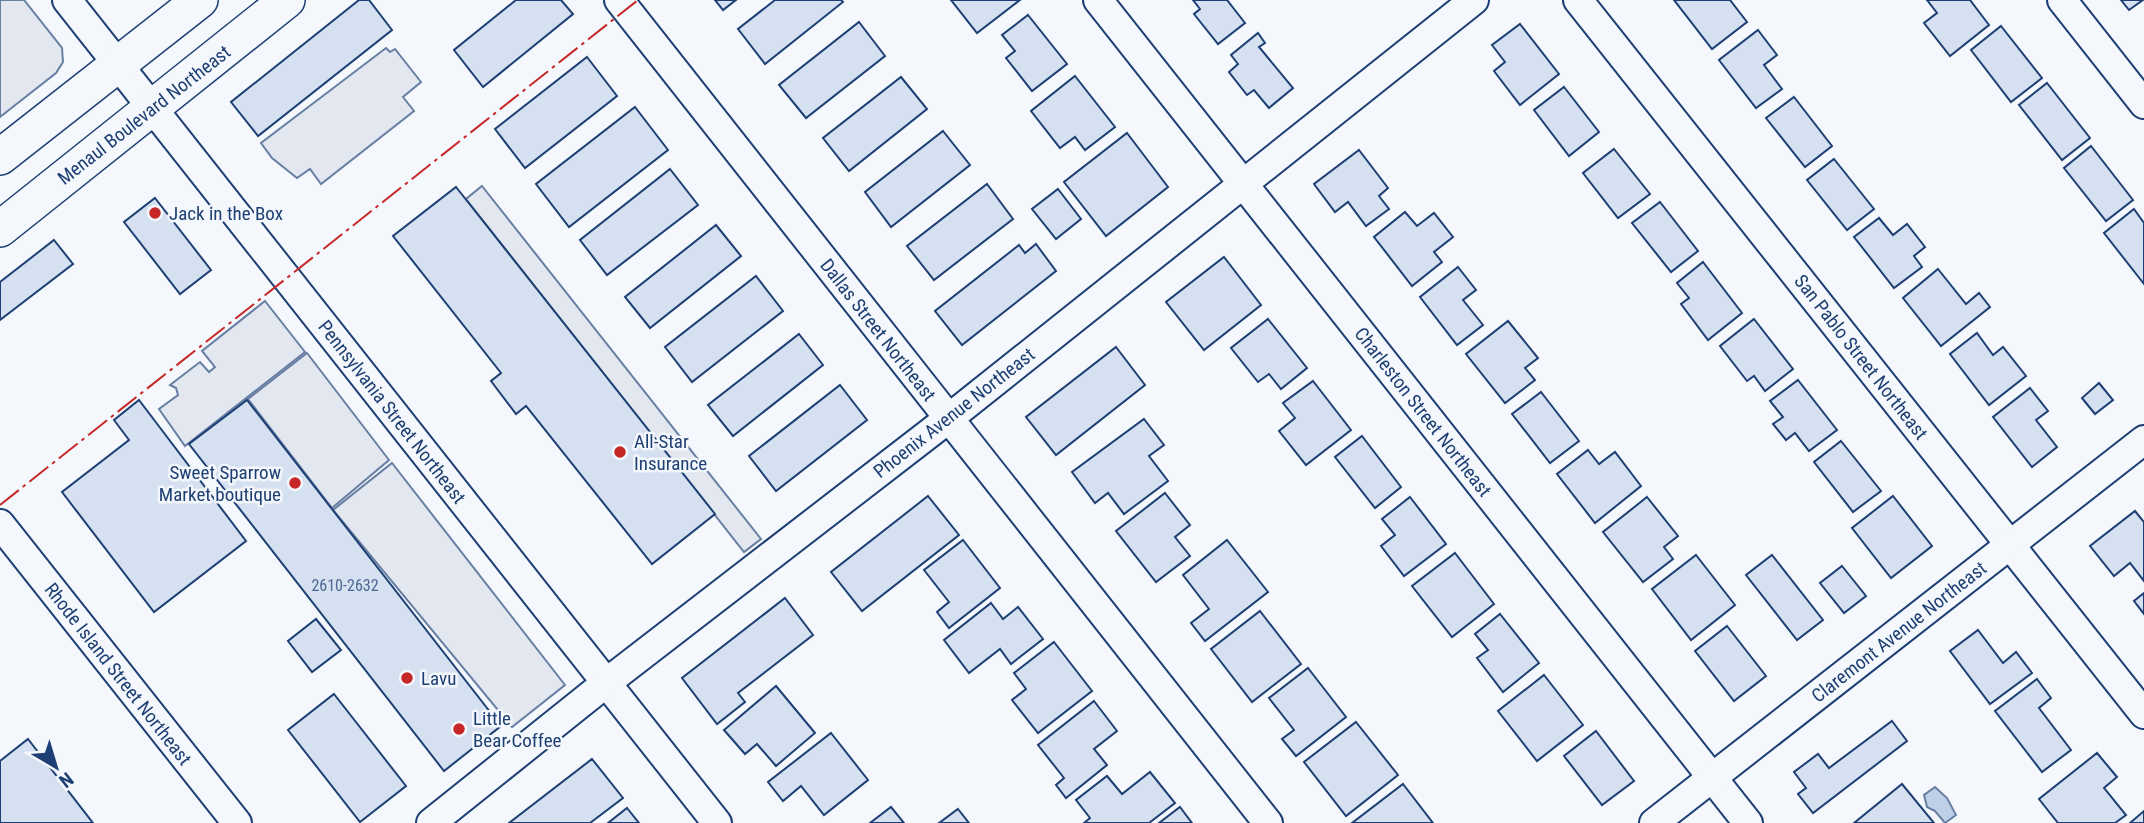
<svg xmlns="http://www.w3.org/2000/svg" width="2144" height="823" viewBox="0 0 2144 823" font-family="'Roboto Condensed',sans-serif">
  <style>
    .parking { fill: #e3e8f0; stroke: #687fa3; stroke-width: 2 }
    .water { fill: #bed0e5; stroke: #687fa3; stroke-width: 2 }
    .building { fill: #d5e0f0; stroke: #1d3f73; stroke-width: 2 }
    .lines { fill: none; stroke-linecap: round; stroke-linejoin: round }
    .minor-casing { stroke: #1d3f73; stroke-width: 32 }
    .major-casing { stroke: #1d3f73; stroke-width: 38 }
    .minor { stroke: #f4f7fb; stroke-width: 28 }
    .major { stroke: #f4f7fb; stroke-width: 35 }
    .power { stroke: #c62828; stroke-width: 2; stroke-dasharray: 24 5 3.5 5; stroke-linecap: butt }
    .poi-dot { fill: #c62828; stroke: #f4f7fb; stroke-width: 2.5 }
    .labels { text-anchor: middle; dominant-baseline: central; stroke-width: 5; stroke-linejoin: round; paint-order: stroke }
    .number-label { font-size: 16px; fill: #4b6792 }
    .street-label { font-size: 19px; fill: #1d3f73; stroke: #f4f7fb }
    .poi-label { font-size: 19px; fill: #1d3f73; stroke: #f4f7fb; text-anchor: start }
  </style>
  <rect width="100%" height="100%" fill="#f4f7fb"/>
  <g class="parking">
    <path d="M0,0h24l38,48 1,14 -7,11 -56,44z"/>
    <path d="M386,48l4,4 5,-3 26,33 -18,15 11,14 -93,73 -11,-15 -13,9 -25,-20 -11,-15z"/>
    <path d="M482,186l279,353 -17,13 -278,-353z"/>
    <path d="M265,301l40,51 -120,94 -26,-37 19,-14 -2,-7 -6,-3 30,-23 9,10 6,-5 -13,-16z"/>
    <path d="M307,353l82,107 -57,48 -84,-109z"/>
    <path d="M392,463l173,222 -53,42 -179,-217z"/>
  </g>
  <path class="water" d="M1935,787l12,11 9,17 -11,8 -10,-12 -8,-4 -3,-12z"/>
  <g class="building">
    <path d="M359,0h10l23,30 -134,106 -27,-34z"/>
    <path d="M516,0h45l12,14 -90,73 -29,-37z"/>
    <path d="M715,0h21l-13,10z"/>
    <path d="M775,0h66l2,2 -78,62 -27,-35z"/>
    <path d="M951,0h69l-43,33z"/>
    <path d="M1193,0h34l18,23 -27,21 -24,-30 6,-5z"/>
    <path d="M1674,0h56l17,22 -35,27z"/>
    <path d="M1927,0h43l19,25 -39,31 -26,-33 13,-10z"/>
    <path d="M2121,0h22l-14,10z"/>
    <path d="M1028,15l39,49 -35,27 -26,-33 9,-7 -13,-16z"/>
    <path d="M859,22l26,34 -79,62 -27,-33z"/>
    <path d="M1520,24l39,50 -39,31 -26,-34 11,-9 -13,-17z"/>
    <path d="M2001,26l41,52 -31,24 -40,-52z"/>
    <path d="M1758,30l19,25 -13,10 18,24 -26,19 -37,-48z"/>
    <path d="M1258,33l7,10 -6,4 34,41 -24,20 -15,-18 -7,5 -18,-23 9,-8 -7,-9z"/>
    <path d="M587,57l30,39 -92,72 -30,-39z"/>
    <path d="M1075,76l40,51 -30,23 -10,-13 -15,11 -29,-37z"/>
    <path d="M901,77l26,32 -78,62 -26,-33z"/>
    <path d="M2047,83l43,55 -28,22 -43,-55z"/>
    <path d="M1564,87l35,45 -30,24 -35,-46z"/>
    <path d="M1794,97l38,49 -27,21 -39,-49z"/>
    <path d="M635,107l33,43 -99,77 -33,-43z"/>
    <path d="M943,131l27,34 -79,62 -26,-35z"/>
    <path d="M1127,133l41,54 -62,49 -42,-54z"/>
    <path d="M2091,146l42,54 -27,21 -42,-53z"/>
    <path d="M1614,149l36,45 -32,24 -35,-45z"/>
    <path d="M1359,150l29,38 -9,8 10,13 -23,17 -18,-24 -13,10 -21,-28z"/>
    <path d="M1834,159l40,50 -27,21 -40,-50z"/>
    <path d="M670,169l28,36 -91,70 -27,-35z"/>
    <path d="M987,184l26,35 -79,61 -27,-34z"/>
    <path d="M456,187l259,327 -63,50 -126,-158 -10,8 -25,-33 10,-8 -108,-137z"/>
    <path d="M1058,189l23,30 -25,20 -24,-30z"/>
    <path d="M155,198l56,72 -31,24 -56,-72z"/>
    <path d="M1660,202l38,49 -27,21 -39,-49z"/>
    <path d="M2134,209l10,14v61l-40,-51z"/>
    <path d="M1405,212l12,14 17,-13 19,24 -19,15 8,10 -30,24 -38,-49z"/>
    <path d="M1879,218l14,17 14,-11 18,23 -11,9 8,11 -28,21 -40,-51z"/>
    <path d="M716,225l25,31 -91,72 -25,-31z"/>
    <path d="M54,240l19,24 -73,56v-38z"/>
    <path d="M1036,244l20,27 -94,74 -27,-34 84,-66 6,8z"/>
    <path d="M1224,257l37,48 -57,45 -38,-48z"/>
    <path d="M1703,262l39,51 -34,27 -27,-36 8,-6 -12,-15z"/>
    <path d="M1458,267l18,23 -13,10 20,25 -26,20 -37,-48z"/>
    <path d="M1938,269l28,35 13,-11 11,14 -49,39 -38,-48z"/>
    <path d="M756,276l27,35 -91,71 -27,-35z"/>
    <path d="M1268,319l39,49 -26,21 -12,-15 -11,8 -27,-34z"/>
    <path d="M1754,319l39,50 -28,22 -11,-15 -7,5 -27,-35z"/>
    <path d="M1508,321l30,37 -13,10 10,12 -30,23 -39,-49z"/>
    <path d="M1977,333l16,22 10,-8 23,29 -37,29 -39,-51z"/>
    <path d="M799,334l24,31 -90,71 -25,-31z"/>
    <path d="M1116,347l29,38 -89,70 -30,-38z"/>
    <path d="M1798,380l39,50 -28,21 -14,-18 -9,7 -13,-16 10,-7 -13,-16z"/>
    <path d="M1313,381l38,49 -45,35 -27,-34 16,-13 -12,-15z"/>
    <path d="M2099,383l14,17 -18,14 -13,-16z"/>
    <path d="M840,385l27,35 -91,71 -27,-35z"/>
    <path d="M2030,388l18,23 -12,9 21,27 -25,20 -39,-50z"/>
    <path d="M1541,392l38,49 -29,22 -38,-49z"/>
    <path d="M139,400l107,141 -92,71 -92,-120 67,-52 -15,-20z"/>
    <path d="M247,400l254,326 -57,45 -255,-327z"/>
    <path d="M1144,419l20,26 -15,11 19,25 -44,33 -16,-21 -13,10 -23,-31z"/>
    <path d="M1362,436l39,51 -26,21 -40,-51z"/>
    <path d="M1841,441l40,50 -28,21 -39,-50z"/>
    <path d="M1588,450l11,14 16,-12 26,34 -46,37 -38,-49z"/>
    <path d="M1165,493l25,32 -15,12 15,19 -34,26 -40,-51z"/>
    <path d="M928,496l31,39 -97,76 -31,-39z"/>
    <path d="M1893,496l39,50 -41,32 -39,-50z"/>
    <path d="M1410,497l36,47 -42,32 -23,-30 14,-11 -13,-16z"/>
    <path d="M1647,497l31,39 -14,11 9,12 -30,23 -40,-50z"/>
    <path d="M2135,511l9,11v59l-14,-18 -16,13 -24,-30z"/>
    <path d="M963,540l37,48 -51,40 -12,-16 12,-10 -25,-32z"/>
    <path d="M1227,540l41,52 -63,49 -14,-18 18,-14 -26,-34z"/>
    <path d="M1455,553l39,51 -42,33 -40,-51z"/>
    <path d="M1696,555l39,50 -44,35 -39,-51z"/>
    <path d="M1772,555l51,65 -26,20 -51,-65z"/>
    <path d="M1842,566l24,30 -22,17 -24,-30z"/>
    <path d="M2144,593v21l-10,-13z"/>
    <path d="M785,598l28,37 -75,58 7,9 -28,22 -35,-46z"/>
    <path d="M991,603l12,16 15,-12 25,32 -32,25 -11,-15 -31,24 -25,-33z"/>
    <path d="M1260,611l41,53 -49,38 -41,-53z"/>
    <path d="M1500,614l39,49 -36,29 -26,-34 11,-8 -13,-16z"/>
    <path d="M316,619l25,31 -29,22 -24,-31z"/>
    <path d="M1727,626l39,50 -32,25 -39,-50z"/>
    <path d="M1978,630l25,33 13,-11 16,21 -42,31 -40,-53z"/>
    <path d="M1054,642l38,49 -54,42 -26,-33 14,-11 -12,-16z"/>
    <path d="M1308,668l38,49 -50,39 -14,-17 12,-9 -25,-32z"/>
    <path d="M1544,675l39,50 -46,36 -39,-50z"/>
    <path d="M2037,679l14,19 -12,10 32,42 -29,22 -47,-61z"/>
    <path d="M776,686l39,47 -39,33 -19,-22 -12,10 -21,-24z"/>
    <path d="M334,694l72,92 -46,36 -72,-92z"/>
    <path d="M1094,701l23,30 -23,18 13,16 -41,33 -10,-13 8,-7 -26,-33z"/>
    <path d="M1892,721l15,20 -94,72 -15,-19 8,-6 -12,-16 24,-18 11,14z"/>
    <path d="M1356,722l42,53 -52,41 -42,-54z"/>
    <path d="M1596,731l38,50 -32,24 -38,-49z"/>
    <path d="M831,733l37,47 -44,35 -23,-29 -18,15 -15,-19z"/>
    <path d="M28,739l65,84h-93v-62z"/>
    <path d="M2097,753l20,24 -13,11 22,27 -11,8h-57l-19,-24z"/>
    <path d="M592,759l31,39 -33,25h-81z"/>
    <path d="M1150,772l25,31 -26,20h-65l6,-5 -14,-18 31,-24 15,18z"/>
    <path d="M1403,784l30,39h-81z"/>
    <path d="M1902,784l32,39h-80z"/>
    <path d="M891,807l13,16h-34z"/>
    <path d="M1180,807l12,16h-33z"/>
    <path d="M627,808l12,15h-31z"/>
    <path d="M958,809l11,14h-30z"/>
    <path d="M2144,811v12h-14z"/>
  </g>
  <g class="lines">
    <g class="minor-casing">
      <g id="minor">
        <path d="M67,0l650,823"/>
        <path d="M619,0l649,823"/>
        <path d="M1098,0l650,823"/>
        <path d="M1578,0l566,714"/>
        <path d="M2062,0l82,104"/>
        <path d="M0,524l237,299"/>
        <path d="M431,823l175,-140 342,-264 526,-419"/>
        <path d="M1654,823l490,-383"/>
      </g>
    </g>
    <g class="major-casing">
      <g id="major">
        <path d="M0,157l200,-157"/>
        <path d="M0,229l287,-229"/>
      </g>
    </g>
    <use href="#minor" class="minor"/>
    <use href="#major" class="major"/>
    <path class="power" d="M0,505l638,-505"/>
  </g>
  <g class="poi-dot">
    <circle cx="155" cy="213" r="7"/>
    <circle cx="620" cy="452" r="7"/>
    <circle cx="295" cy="483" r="7"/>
    <circle cx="407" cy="678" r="7"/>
    <circle cx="459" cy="729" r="7"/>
  </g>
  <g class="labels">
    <g class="number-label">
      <text x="345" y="585">2610-2632</text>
    </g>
    <g class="street-label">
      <text transform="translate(144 115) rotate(-38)">Menaul Boulevard Northeast</text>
      <text transform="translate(878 330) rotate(52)">Dallas Street Northeast</text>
      <text transform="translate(1861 357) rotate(52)">San Pablo Street Northeast</text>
      <text transform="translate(392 412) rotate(52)">Pennsylvania Street Northeast</text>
      <text transform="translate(1423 412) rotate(52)">Charleston Street Northeast</text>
      <text transform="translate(954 413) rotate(-38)">Phoenix Avenue Northeast</text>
      <text transform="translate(1899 632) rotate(-38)">Claremont Avenue Northeast</text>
      <text transform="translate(118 674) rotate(52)">Rhode Island Street Northeast</text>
    </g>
    <g class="poi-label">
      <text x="169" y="213">Jack in the Box</text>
      <text x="634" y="441">All-Star<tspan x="634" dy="22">Insurance</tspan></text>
      <text x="281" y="472" text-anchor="end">Sweet Sparrow<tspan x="281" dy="22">Market boutique</tspan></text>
      <text x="421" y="678">Lavu</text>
      <text x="473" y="718">Little<tspan x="473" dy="22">Bear Coffee</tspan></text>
    </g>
  </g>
  <g transform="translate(56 767) rotate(142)" stroke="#f4f7fb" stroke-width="5" paint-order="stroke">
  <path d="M0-5L12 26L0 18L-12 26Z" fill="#1d3f73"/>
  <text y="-10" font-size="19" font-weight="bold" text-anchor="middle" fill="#1d3f73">N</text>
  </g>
</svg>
